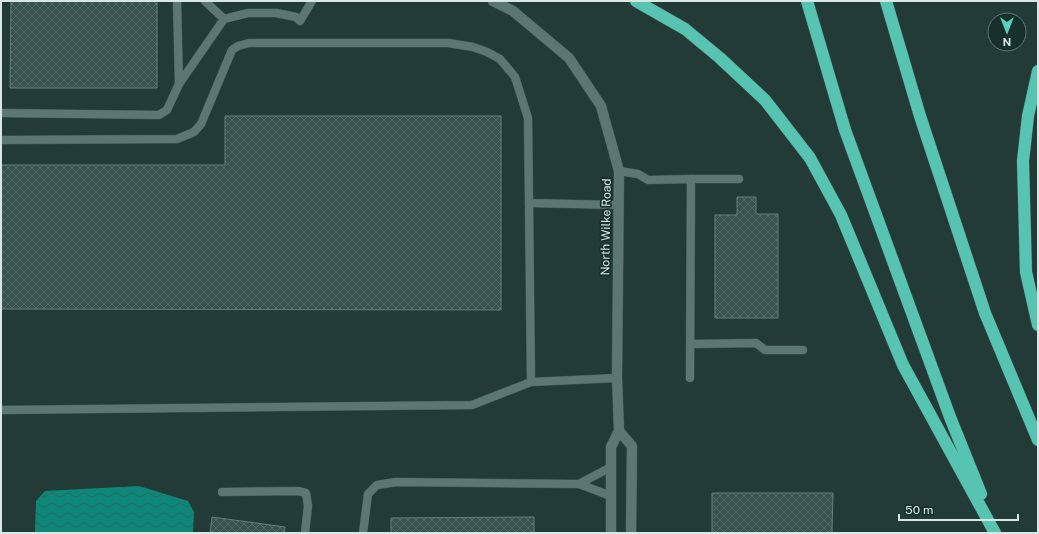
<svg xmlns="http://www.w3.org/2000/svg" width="1039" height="534" viewBox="0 0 1039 534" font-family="'Public Sans',sans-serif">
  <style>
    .water { fill: url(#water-waves) }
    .building { fill: url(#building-cross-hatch); stroke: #65807a }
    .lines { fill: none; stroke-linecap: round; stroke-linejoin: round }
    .service-casing { stroke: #425955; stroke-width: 9 }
    .tertiary-casing { stroke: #425955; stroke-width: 11 }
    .motorway-casing { stroke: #425955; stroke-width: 13 }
    .service { stroke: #5c7771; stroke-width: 8 }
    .tertiary { stroke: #5c7771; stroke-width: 10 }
    .motorway { stroke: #57c4b2; stroke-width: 12 }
    .labels { text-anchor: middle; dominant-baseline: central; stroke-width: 3.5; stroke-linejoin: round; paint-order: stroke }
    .street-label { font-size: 12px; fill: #d8e7e4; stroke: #17302c }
  </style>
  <defs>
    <pattern id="water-waves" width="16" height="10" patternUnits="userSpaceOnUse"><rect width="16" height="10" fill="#0f8778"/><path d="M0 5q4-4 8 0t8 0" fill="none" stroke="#236d63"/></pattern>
    <pattern id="building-cross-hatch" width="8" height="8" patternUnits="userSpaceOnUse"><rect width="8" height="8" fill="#37514c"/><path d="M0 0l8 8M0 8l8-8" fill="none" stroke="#536a66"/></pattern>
  </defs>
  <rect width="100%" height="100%" fill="#223b36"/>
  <path class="water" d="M139,486l49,15 6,11 -1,21h-158l1,-32 9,-10z"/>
  <g class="building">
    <path d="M11,1h146v87h-147z"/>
    <path d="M225,116h276v194l-500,-1v-144h224z"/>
    <path d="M737,197h19v17h22v104h-63v-103h22z"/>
    <path d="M712,493h121l-1,40h-120z"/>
    <path d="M212,517l73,10 -1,6h-74z"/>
    <path d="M534,517v16h-143v-15z"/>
  </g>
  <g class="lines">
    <g class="service-casing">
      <g id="service">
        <path d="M177,1l2,83"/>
        <path d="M205,1l19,18"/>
        <path d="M1,113l158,2 8,-5 12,-26 45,-65 24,-6h28l20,4 4,4 12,-20"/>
        <path d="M1,140l176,-1 17,-7 7,-8 31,-74 6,-4 11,-3h199l25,4 14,5 13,7 15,18 13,41 1,85 90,2"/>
        <path d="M619,171l19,3 10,6 43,-1 -1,199"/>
        <path d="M691,179h48"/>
        <path d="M691,344l65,-1 9,7h38"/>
        <path d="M531,382l86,-4"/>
        <path d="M1,410l471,-5 59,-23 -2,-179"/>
        <path d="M579,484l32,-17"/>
        <path d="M222,492l76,-1 8,2 2,13 -3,27"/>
        <path d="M363,533l5,-39 9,-9 19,-3 183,2 32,12"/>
      </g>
    </g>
    <g class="tertiary-casing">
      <g id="tertiary">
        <path d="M493,1l20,10 56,47 32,48 18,65 -2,207 2,53 -8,16v86"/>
        <path d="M619,431l13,15 -1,87"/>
      </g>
    </g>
    <g class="motorway-casing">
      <g id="motorway">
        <path d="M636,1l49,28 35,29 45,42 45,58 31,57 62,150 92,168"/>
        <path d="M807,1l38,129 105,287 31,77"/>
        <path d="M886,1l34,115 65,197 53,127"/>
        <path d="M1038,71l-10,45 -5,45 3,111 12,53"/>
      </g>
    </g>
    <use href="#service" class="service"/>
    <use href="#tertiary" class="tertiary"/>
    <use href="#motorway" class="motorway"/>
  </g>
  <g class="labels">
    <g class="street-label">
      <text transform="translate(606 227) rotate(-89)">North Wilke Road</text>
    </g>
  </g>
  <rect width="1039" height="534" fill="none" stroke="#d8e7e4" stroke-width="4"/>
  <g transform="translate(1007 32) rotate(180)"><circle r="19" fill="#17302c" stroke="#647976"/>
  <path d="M0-3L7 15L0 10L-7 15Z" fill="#5ccebb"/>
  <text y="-6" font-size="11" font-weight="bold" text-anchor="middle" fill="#d8e7e4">N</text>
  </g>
  <path d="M899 514v6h119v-6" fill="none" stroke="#d8e7e4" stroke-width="2"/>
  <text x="905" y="514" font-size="12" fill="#d8e7e4" stroke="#17302c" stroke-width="3" paint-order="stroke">50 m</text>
</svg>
